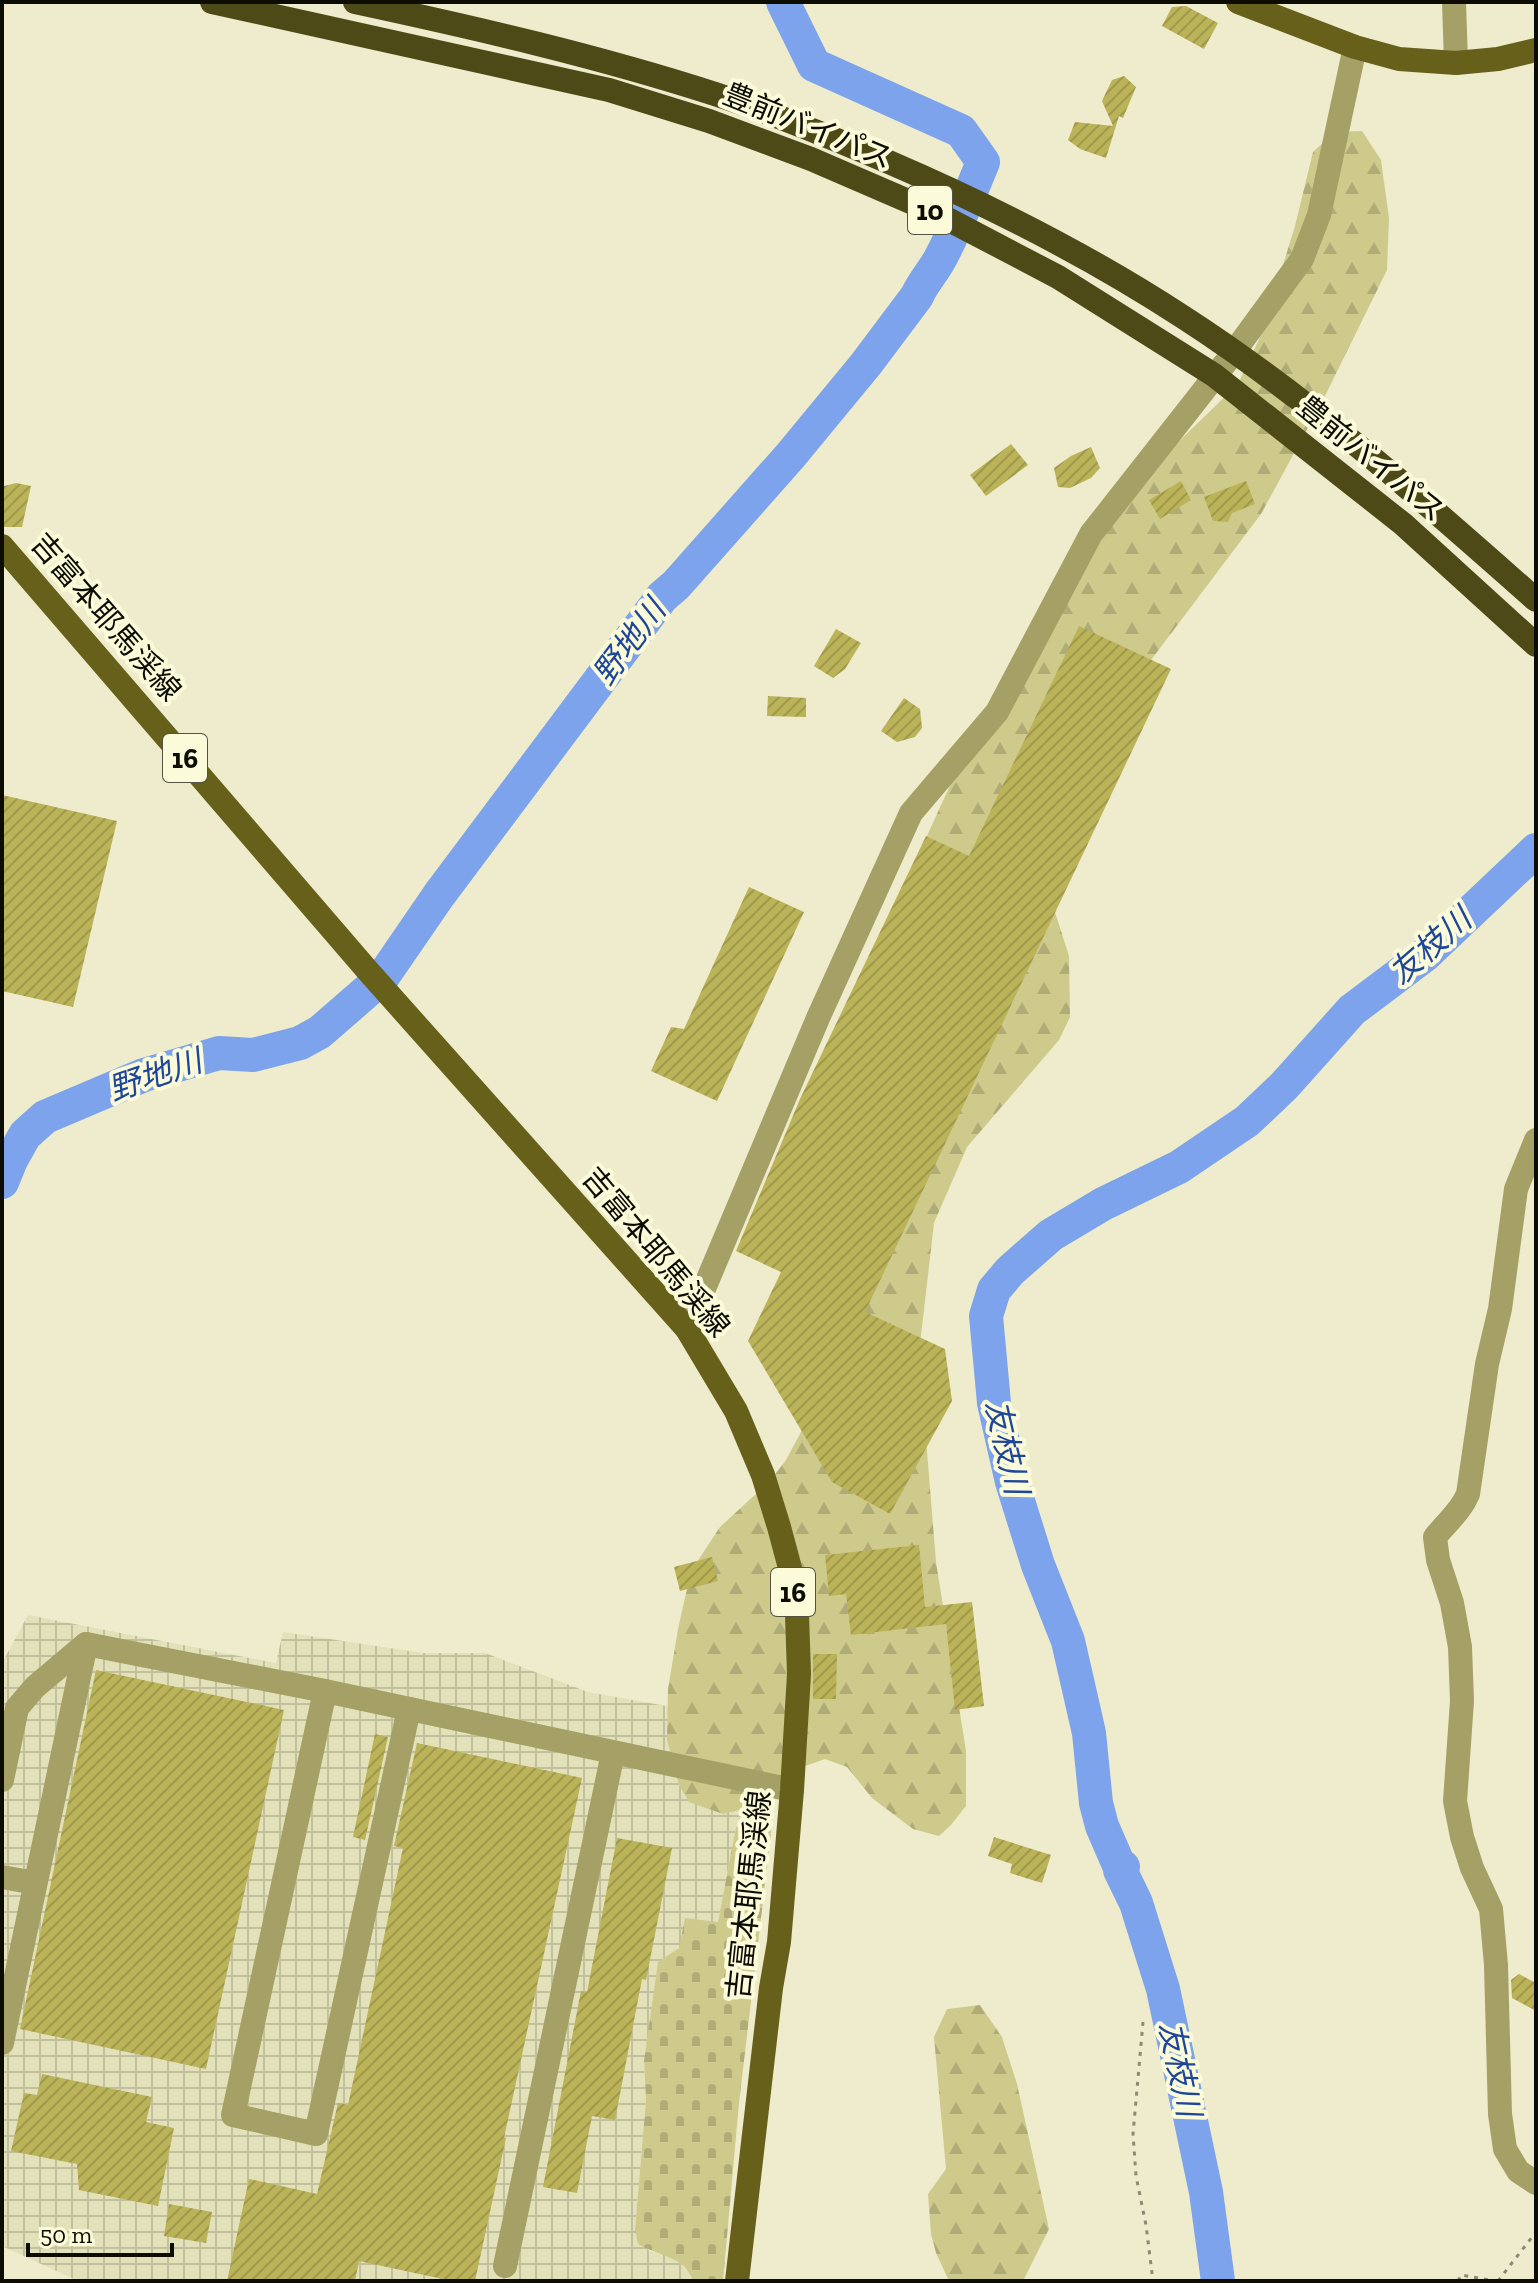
<svg xmlns="http://www.w3.org/2000/svg" width="1538" height="2283" viewBox="0 0 1538 2283" font-family="'Zilla Slab','Noto Sans JP',serif">
  <style>
    .industrial { fill: url(#industrial-grid) }
    .forest { fill: url(#forest-firs) }
    .cemetery { fill: url(#cemetery-stones) }
    .lines { fill: none; stroke-linecap: round; stroke-linejoin: round }
    .river { stroke: #7ca3eb; stroke-width: 34 }
    .building { fill: url(#building-hatch) }
    .path { stroke: #8c8a74; stroke-width: 3; stroke-dasharray: 4 6; stroke-linecap: butt }
    .minor { stroke: #a4a066; stroke-width: 24 }
    .major { stroke: #66601a; stroke-width: 24 }
    .highway { stroke: #4e4a17; stroke-width: 24 }
    .labels { text-anchor: middle; dominant-baseline: central; stroke-width: 8; stroke-linejoin: round; paint-order: stroke }
    .shield { fill: #fbfad9; stroke: #545343; stroke-width: 2 }
    .shield-label { font-size: 28px; font-weight: bold; fill: #0d0c03 }
    .street-label { font-size: 30px; fill: #0d0c03; stroke: #fbfad9 }
    .water-label { font-size: 32px; font-style: italic; fill: #1e469a; stroke: #fbfad9 }
  </style>
  <defs>
    <pattern id="industrial-grid" width="8" height="8" patternUnits="userSpaceOnUse" patternTransform="scale(2)"><rect width="8" height="8" fill="#e3e1b9"/><path d="M0 4h8M4 0v8" fill="none" stroke="#c2c09d"/></pattern>
    <pattern id="forest-firs" width="22" height="20" patternUnits="userSpaceOnUse" patternTransform="scale(2)"><rect width="22" height="20" fill="#ceca8c"/><path d="M5 1l3.5 6h-7zM16 11l3.5 6h-7z" fill="#b0ac77"/></pattern>
    <pattern id="cemetery-stones" width="16" height="16" patternUnits="userSpaceOnUse" patternTransform="scale(2)"><rect width="16" height="16" fill="#ceca8c"/><path d="M2 7V4a2 2 0 0 1 4 0v3zM10 15v-3a2 2 0 0 1 4 0v3z" fill="#b0ac77"/></pattern>
    <pattern id="building-hatch" width="6" height="6" patternUnits="userSpaceOnUse" patternTransform="scale(2)"><rect width="6" height="6" fill="#bbb358"/><path d="M-1 1l2-2M0 6l6-6M5 7l2-2" fill="none" stroke="#a0994b"/></pattern>
  </defs>
  <rect width="100%" height="100%" fill="#eeeccc"/>
  <path class="industrial" d="M28,1615l248,48 7,-31 140,21h62l103,39 118,21 68,38 -3,83 -35,-7 -18,95 -39,26 -35,113 2,39 -11,129 14,22 25,6 19,19v5h-615l-76,-35v-583z"/>
  <g class="forest">
    <path d="M1362,131l19,29 8,58 -2,52 -64,130 -62,114 -125,166 -82,229 15,47 1,61 -11,23 -92,107 -33,76 -15,130 17,209 30,189v55l-16,20 -11,10 -26,-7 -41,-31 -25,-31 -22,-8 -34,12 -39,36 -29,7 -34,-12 -10,-17 -12,-45 1,-51 10,-60 13,-58 29,-44 50,-46 16,-21 23,-43 73,-483 71,-155 185,-298 100,-97 24,-51 33,-107 18,-74 22,-20z"/>
    <path d="M980,2005l22,32 15,47 32,145 -26,52h-74l-13,-28 -5,-19 -3,-40 18,-25 -12,-132 13,-28z"/>
  </g>
  <path class="cemetery" d="M736,1827l35,7 -32,269 -16,178h-30c-8,-25 -35,-25 -55,-37l-3,-15 11,-129 -2,-39 14,-99 21,-14 6,-30 33,4z"/>
  <g class="lines">
    <g class="river">
      <path d="M2,1182l9,-22 14,-25 20,-18 99,-42 75,-22 34,2 47,-12 20,-11 62,-54 57,-83 223,-298 14,-12 115,-130 75,-91 51,-68c6,-14 17,-25 24,-39 16,-30 29,-63 42,-95l-22,-31 -147,-66 -31,-63"/>
      <path d="M1218,2281l-12,-89 -43,-203 -27,-86 -16,-33 3,-3 -5,-4 -16,-37 -6,-23 -7,-70 -21,-92 -30,-76 -26,-83 -18,-79 -8,-87 8,-26 16,-19 41,-36 52,-31 76,-37 68,-46 37,-35 68,-76 73,-55 111,-105"/>
    </g>
  </g>
  <g class="building">
    <path d="M1186,6l32,17 -14,26 -42,-23 10,-19z"/>
    <path d="M1124,76l12,11 -13,31 -4,-2 -13,42 -26,-9 -12,-9 7,-18 38,4 -11,-25 10,-21z"/>
    <path d="M1011,444l17,21 -42,31 -16,-21z"/>
    <path d="M1091,447l9,21 -9,10 -21,10 -12,-1 -4,-19 17,-12z"/>
    <path d="M1181,481l10,19 -31,19 -11,-19z"/>
    <path d="M1246,481l9,23 -23,9 -4,9 -15,-1 -9,-24z"/>
    <path d="M16,483l15,3 -9,41h-20v-34l2,-7z"/>
    <path d="M1079,626l92,43 -306,643 80,37 7,52 -62,113 -58,-32 -84,-141 33,-69 -45,-21 64,-152 126,-263 43,20z"/>
    <path d="M836,629l25,14 -16,26 -12,9 -19,-12z"/>
    <path d="M768,696l38,2v19l-39,-1z"/>
    <path d="M904,698l16,11 2,19 -7,9 -18,5 -16,-11z"/>
    <path d="M2,795l115,26 -44,186 -71,-16z"/>
    <path d="M749,887l55,25 -87,189 -66,-30 20,-44 13,2z"/>
    <path d="M919,1545l6,62 47,-5 12,104 -29,4 -9,-86 -95,11 -5,-41 -17,2 -4,-41z"/>
    <path d="M712,1557l6,24 -38,10 -6,-24z"/>
    <path d="M813,1654h24l-1,45h-23z"/>
    <path d="M96,1670l188,40 -78,359 -186,-40z"/>
    <path d="M375,1734l13,3 -23,103 -12,-3z"/>
    <path d="M417,1743l165,35 -78,360h2l-31,143h-23l-93,-20 -4,20h-128l22,-102 68,15 21,-91 10,2 55,-257 -9,-2z"/>
    <path d="M994,1837l57,18 -9,28 -32,-10 2,-9 -24,-8z"/>
    <path d="M617,1838l55,10 -26,132 -4,-1 -27,141 -23,-4 -15,77 -34,-6 38,-196 6,1z"/>
    <path d="M1519,1974l17,9v28l-24,-13 -1,-18z"/>
    <path d="M42,2074l110,23 -6,25 28,6 -16,78 -79,-16 -2,-26 -66,-13 13,-58 13,2z"/>
    <path d="M169,2204l43,8 -6,31 -42,-7z"/>
  </g>
  <g class="lines">
    <g class="path">
      <path d="M1143,2022l-10,112 3,42 10,49 7,56"/>
      <path d="M1458,2281l3,-6 35,6"/>
      <path d="M1498,2281l38,-49"/>
    </g>
    <g class="minor">
      <path d="M1454,2l2,61"/>
      <path d="M1536,1140l-20,49 -16,120 -13,55 -19,130c-7,17 -21,28 -33,43l3,23 14,43 8,44 2,54 -7,100 7,36 10,31 19,41 5,56 4,149 5,35 13,22 18,12"/>
      <path d="M687,1329l131,-311 93,-205 86,-101 94,-178 143,-182 68,-93 17,-44 36,-168"/>
      <path d="M325,1691l-92,424 83,19 93,-425"/>
      <path d="M2,1780l15,-72 18,-21 51,-43 239,47 467,99"/>
      <path d="M2,1877l33,6"/>
      <path d="M2,2043l84,-399"/>
      <path d="M505,2266l108,-513"/>
    </g>
    <g class="major">
      <path d="M1238,2l117,45 44,12 57,4 42,-4 38,-9"/>
      <path d="M2,546l366,425 319,358 49,82 27,64 16,52 11,41 7,47 2,59 -7,116 -13,152 -8,46 -34,293"/>
    </g>
    <g class="highway">
      <path d="M212,2l397,88 100,31 102,38 125,54 122,64 156,98 189,149 133,121"/>
      <path d="M355,2c121,26 242,54 360,92 60,20 118,44 176,69 102,44 200,94 292,154 127,82 240,183 353,283"/>
    </g>
  </g>
  <g class="labels">
    <g class="shield">
      <rect x="908" y="186" width="44" height="48" rx="6"/>
      <rect x="163" y="734" width="44" height="48" rx="6"/>
      <rect x="771" y="1568" width="44" height="48" rx="6"/>
    </g>
    <g class="shield-label">
      <text x="930" y="210">10</text>
      <text x="185" y="758">16</text>
      <text x="793" y="1592">16</text>
    </g>
    <g class="street-label">
      <text transform="translate(808 126) rotate(22)">豊前バイパス</text>
      <text transform="translate(1371 459) rotate(39)">豊前バイパス</text>
      <text transform="translate(106 617) rotate(49)">吉富本耶馬渓線</text>
      <text transform="translate(656 1252) rotate(50)">吉富本耶馬渓線</text>
      <text transform="translate(749 1895) rotate(-84)">吉富本耶馬渓線</text>
    </g>
    <g class="water-label">
      <text transform="translate(629 642) rotate(-53)">野地川</text>
      <text transform="translate(1430 946) rotate(-41)">友枝川</text>
      <text transform="translate(155 1075) rotate(-19)">野地川</text>
      <text transform="translate(1007 1447) rotate(77)">友枝川</text>
      <text transform="translate(1180 2069) rotate(78)">友枝川</text>
    </g>
  </g>
  <rect width="1538" height="2283" fill="none" stroke="#0d0c03" stroke-width="8"/>
  <path d="M28 2243v12h144v-12" fill="none" stroke="#0d0c03" stroke-width="4"/>
  <text x="40" y="2243" font-size="24" fill="#0d0c03" stroke="#fbfad9" stroke-width="6" paint-order="stroke">50 m</text>
</svg>
